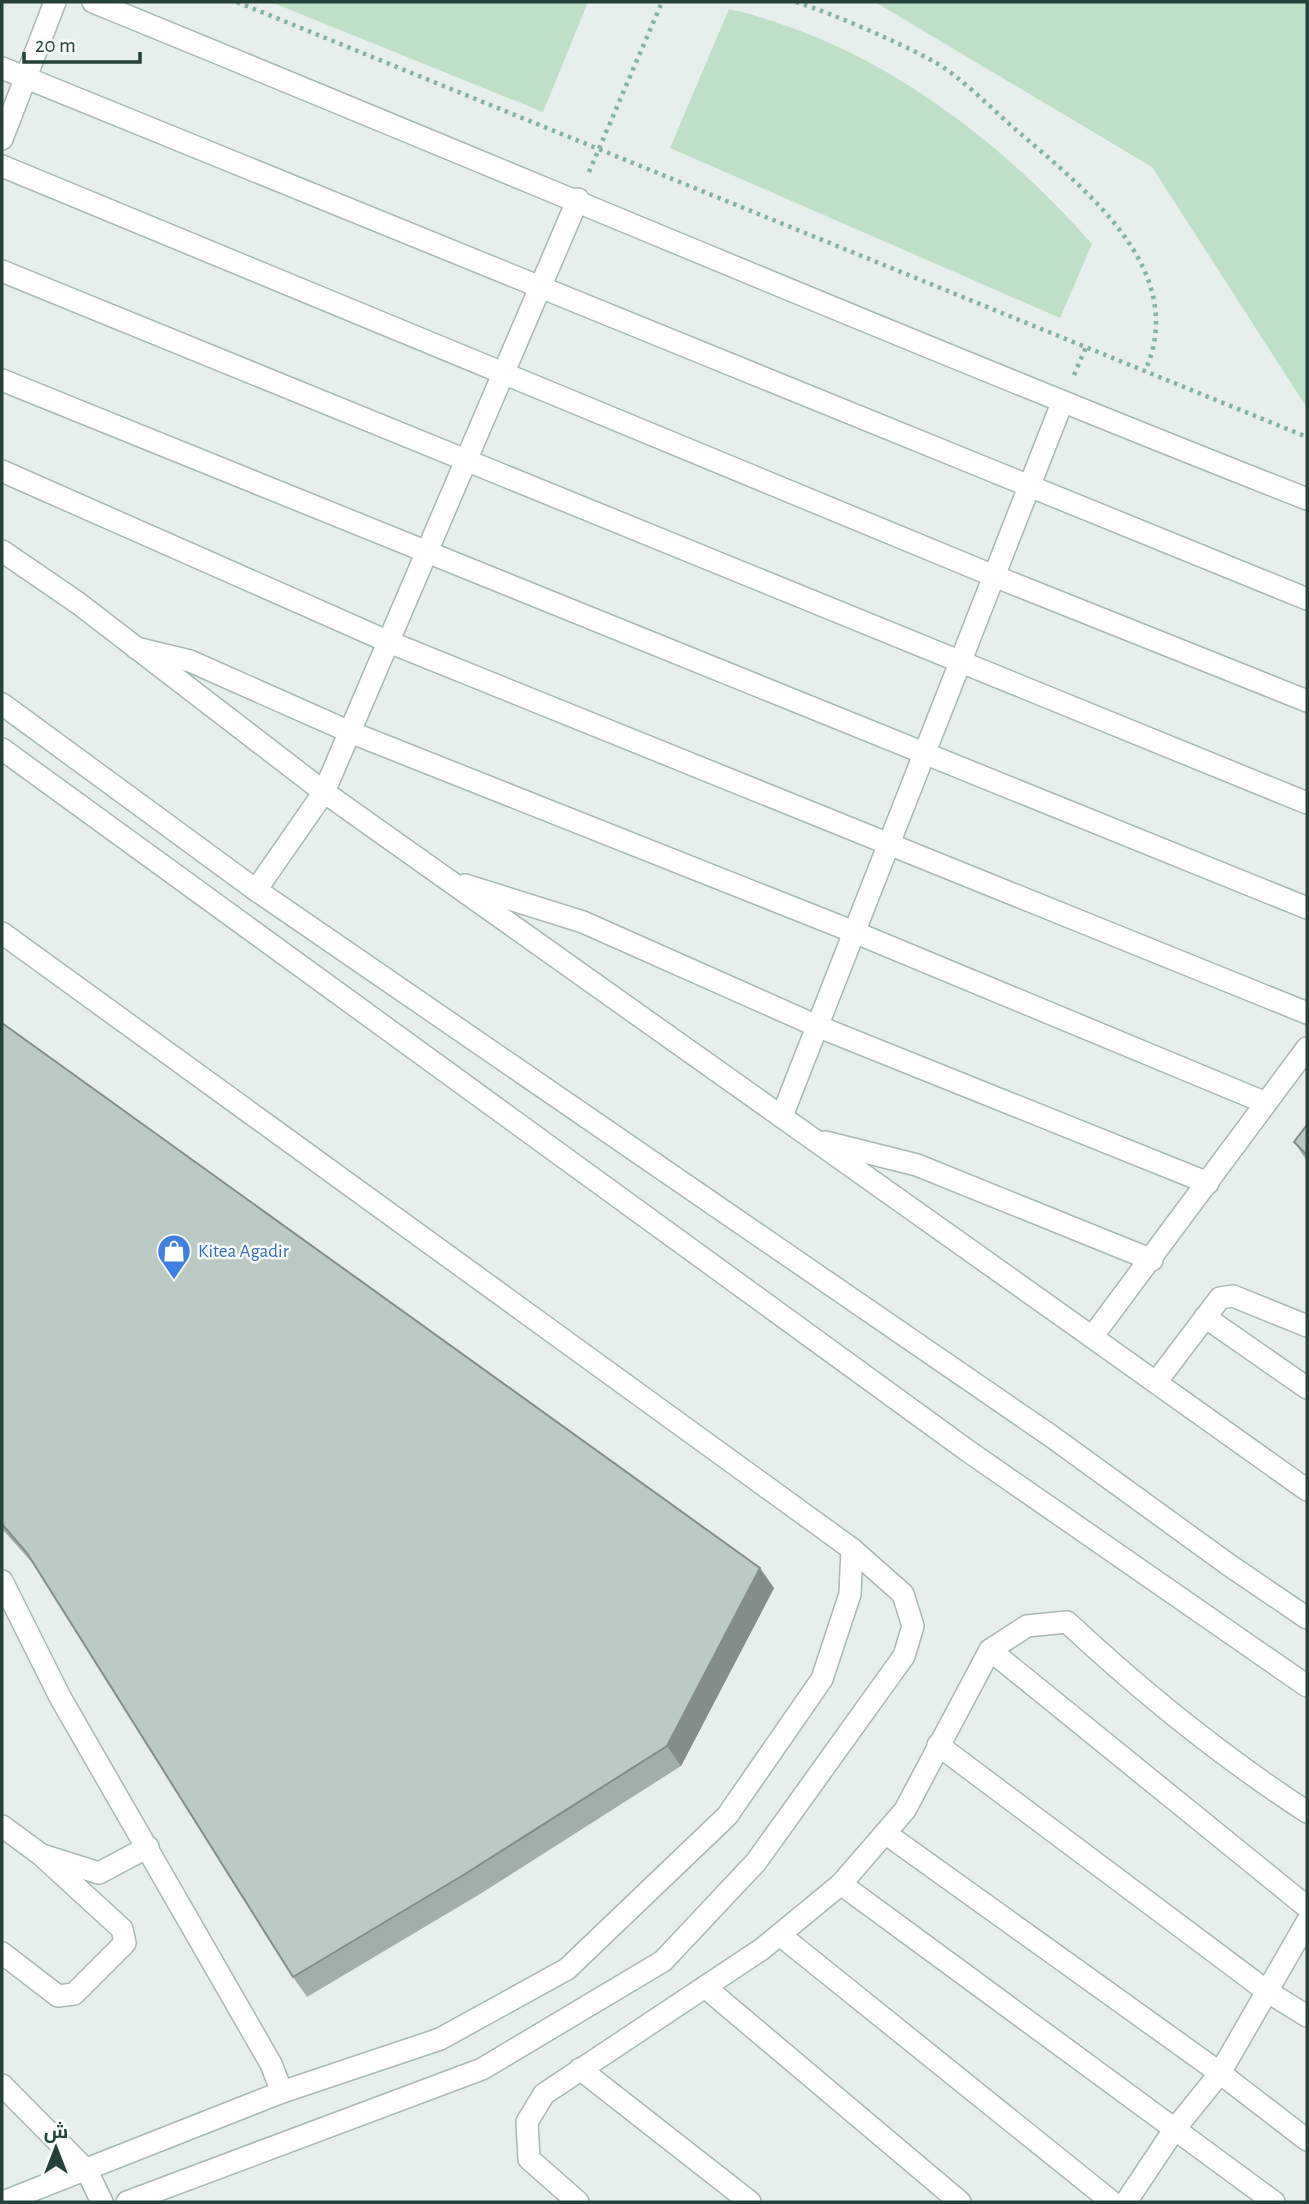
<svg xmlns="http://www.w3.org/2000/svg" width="1309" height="2204" viewBox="0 0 1309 2204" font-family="'Alegreya Sans',Cairo,sans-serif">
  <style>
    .green { fill: #bfe0c8 }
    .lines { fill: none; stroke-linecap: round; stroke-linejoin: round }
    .minor-casing { stroke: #a8b8b2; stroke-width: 24 }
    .path { stroke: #86b3a5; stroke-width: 4.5; stroke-dasharray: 3.5 5; stroke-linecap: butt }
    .minor { stroke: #fff; stroke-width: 21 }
    .wall { fill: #a1aea9 }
    .shaded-wall { fill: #838d89 }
    .building { fill: #bbcac4; stroke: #838d89; stroke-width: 2 }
    .labels { text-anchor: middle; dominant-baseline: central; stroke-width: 5; stroke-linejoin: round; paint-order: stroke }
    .shop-label { font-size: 19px; fill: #366cbe; stroke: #f7fbf9; text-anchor: start }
  </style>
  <rect width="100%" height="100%" fill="#e6efeb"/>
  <g class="green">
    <path d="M271,2h317l-45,110z"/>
    <path d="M875,2h432v406l-155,-241z"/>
    <path d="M729,9c142,32 269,128 363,235l-32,74 -390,-170z"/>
  </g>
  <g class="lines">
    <g class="minor-casing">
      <g id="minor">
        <path d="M93,2c405,165 807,337 1214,497"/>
        <path d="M2,68l1305,531"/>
        <path d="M2,139l53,-137"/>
        <path d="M2,166l992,410 313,125"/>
        <path d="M2,271l1305,532"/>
        <path d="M2,380l1305,528"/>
        <path d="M2,471l387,171 918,371"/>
        <path d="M2,551l76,52 246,189 254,-593"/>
        <path d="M136,648l54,13 160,71 504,200 412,171"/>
        <path d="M2,704l254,186 795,546 178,129 78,53"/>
        <path d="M2,749l966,702 339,235"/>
        <path d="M465,885l118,37 234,104 391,157"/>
        <path d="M256,890l68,-98 768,545 215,-289"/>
        <path d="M2,933l850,616 51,45 10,32 -9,30 -148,206 -93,99 -181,108 -355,133"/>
        <path d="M782,1116l280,-713"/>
        <path d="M825,1142l92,23 235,95"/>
        <path d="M1205,1317l102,71"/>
        <path d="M1092,1337l215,153"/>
        <path d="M1157,1381l63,-83 13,-2 74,30"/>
        <path d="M2,1581l58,116 211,367 11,28"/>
        <path d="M990,1650l317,257"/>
        <path d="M938,1745l330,247 39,24"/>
        <path d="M2,1826l38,28 82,75 3,14 -51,51 -16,2 -56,-43"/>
        <path d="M885,1833l335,240 87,67"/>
        <path d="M45,1856l54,17 49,-26"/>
        <path d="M841,1884l433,318"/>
        <path d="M780,1935l332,267"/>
        <path d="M705,1987l255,215"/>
        <path d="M580,2069l170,133"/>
        <path d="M2,2085l85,86 15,31"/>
        <path d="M3,2202l279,-110 158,-53 127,-70 160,-153 95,-137 28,-85 2,-45"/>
        <path d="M578,2202l-49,-43 -2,-37 17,-28 218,-145 79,-65 64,-74 85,-160 37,-24 40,-4c75,70 154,134 240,190"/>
        <path d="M1126,2202l48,-72 46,-57 87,-151"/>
      </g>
    </g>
    <g class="path">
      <path d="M237,2l1070,435"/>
      <path d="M796,2c40,13 100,39 137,59 27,15 58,47 82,68 67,58 176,140 130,242"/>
      <path d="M589,172l73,-170"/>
      <path d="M1074,375l12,-28"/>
    </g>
    <use href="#minor" class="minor"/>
  </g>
  <g class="wall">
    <path d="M2,1023l772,565 -93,178 -201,128 -173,103 -14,-20 -256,-409 -35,-39z"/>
    <path d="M1307,1125v36l-13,-19z"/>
  </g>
  <path class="shaded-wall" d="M760,1568l14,20 -93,178 -14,-20z"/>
  <g class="building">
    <path d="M2,1023l758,545 -93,178 -202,128 -172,103 -266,-424 -25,-29z"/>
    <path d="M1307,1125v30l-13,-13z"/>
  </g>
  <defs>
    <g id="shop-pin" transform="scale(1.75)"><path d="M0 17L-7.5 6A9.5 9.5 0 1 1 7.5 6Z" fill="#3f7fe0" stroke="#f7fbf9"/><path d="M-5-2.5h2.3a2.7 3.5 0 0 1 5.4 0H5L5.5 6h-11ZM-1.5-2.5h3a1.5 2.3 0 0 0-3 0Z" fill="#fff"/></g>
  </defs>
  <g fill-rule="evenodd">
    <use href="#shop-pin" x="174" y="1251"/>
  </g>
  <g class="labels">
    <g class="shop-label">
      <text x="198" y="1251">Kitea Agadir</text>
    </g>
  </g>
  <rect width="1309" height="2204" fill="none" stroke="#24423a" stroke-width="7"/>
  <g transform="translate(56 2148)" stroke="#f7fbf9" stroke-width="5" paint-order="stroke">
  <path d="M0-5L12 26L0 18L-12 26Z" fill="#24423a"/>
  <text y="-10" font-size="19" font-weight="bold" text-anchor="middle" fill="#24423a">ش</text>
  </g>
  <path d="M24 52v10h116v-10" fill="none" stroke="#24423a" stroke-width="3.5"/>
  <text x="35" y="52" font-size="21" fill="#24423a" stroke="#f7fbf9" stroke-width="5" paint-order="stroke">20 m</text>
</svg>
